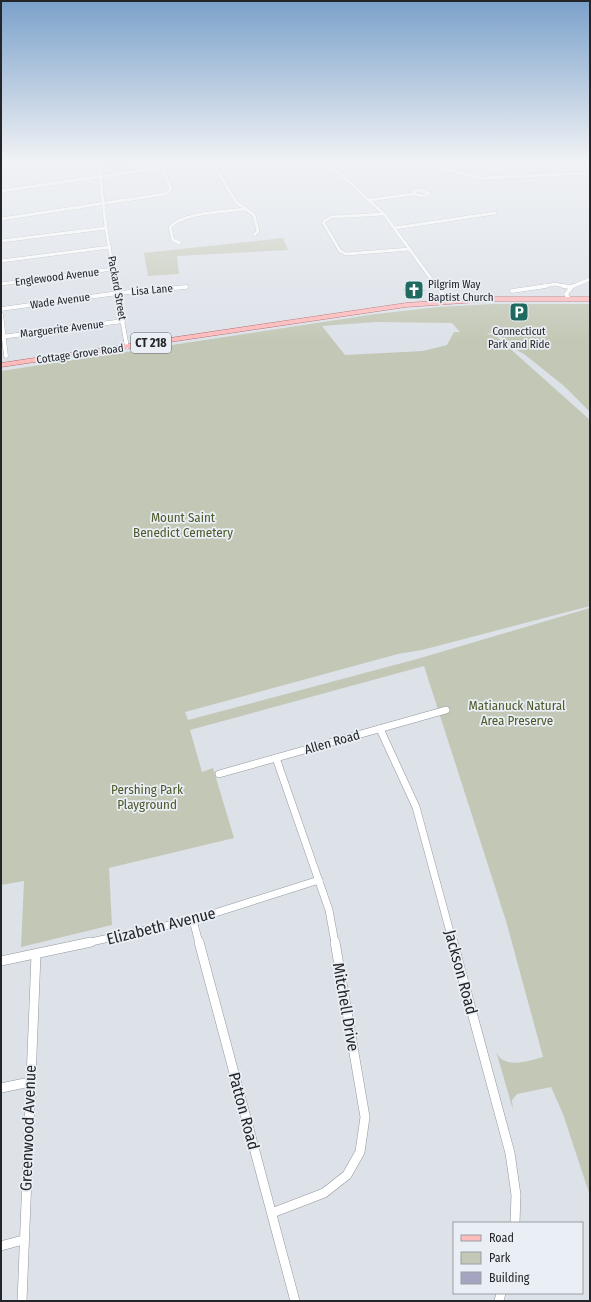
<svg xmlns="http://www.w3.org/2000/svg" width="591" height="1302" viewBox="0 0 591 1302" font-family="'Fira Sans Condensed',sans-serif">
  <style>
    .green { fill: #c3c8b6; fill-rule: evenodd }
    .building { fill: #a5a4c1 }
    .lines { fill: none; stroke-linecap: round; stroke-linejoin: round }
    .street-far3-casing { stroke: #92979d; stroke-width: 3.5 }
    .street-far2-casing { stroke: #92979d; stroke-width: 4.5 }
    .street-far1-casing { stroke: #92979d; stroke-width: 8 }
    .street-casing { stroke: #92979d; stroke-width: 10 }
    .primary-casing { stroke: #b1696c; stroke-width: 1 }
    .street-far3 { stroke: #fff; stroke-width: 3 }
    .street-far2 { stroke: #fff; stroke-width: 4 }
    .street-far1 { stroke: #fff; stroke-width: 7 }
    .street { stroke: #fff; stroke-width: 9 }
    .primary { fill: #febbbc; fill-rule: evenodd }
    .labels { text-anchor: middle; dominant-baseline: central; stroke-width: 3.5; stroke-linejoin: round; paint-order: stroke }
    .far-street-label { font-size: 11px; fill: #232528; stroke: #eaeff6 }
    .far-poi-label { font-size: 11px; fill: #232528; stroke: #eaeff6; text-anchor: start }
    .shield { fill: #eaeff6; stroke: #5f6266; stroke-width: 1 }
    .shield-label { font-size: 12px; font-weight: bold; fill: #232528 }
    .park-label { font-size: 13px; fill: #4e5929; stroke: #eaeff6 }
    .street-label { font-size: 13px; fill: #232528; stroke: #eaeff6 }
    .near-street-label { font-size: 16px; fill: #232528; stroke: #eaeff6 }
  </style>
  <rect width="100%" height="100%" fill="#dde2e9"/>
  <g class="green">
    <path d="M118,159h43l-58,8 1,-5z"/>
    <path d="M283,238l5,12 -111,6 2,18 -31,2 -4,-23z"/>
    <path d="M494,304h96v108l-26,-26 -40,-32 -14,-8 -9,-10 -7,-4 -8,2 9,1 95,85v186l-168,44 -24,4 -213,58 3,8 229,-61 173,-51v588l-27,-82 -12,-27 -34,7 -5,6 1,10 -17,-59c7,19 32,10 47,6l-37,-136 -82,-255 -234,64 12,42 11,-4 21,70 -125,30 3,57 -91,22 3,-66 -23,4v-514l375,-57 62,-7zM376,322l76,1 8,9h-6l-7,13 -24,6 -78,4 -23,-29z"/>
  </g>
  <path class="building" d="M408,285l17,5 -5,5 -17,-5z"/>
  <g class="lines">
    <g class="street-far3-casing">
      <g id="street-far3">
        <path d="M98,159l8,69 10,59"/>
        <path d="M305,159l32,12 47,43 53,73"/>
        <path d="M426,159l16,9 38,10 110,-5"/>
        <path d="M582,159l8,9"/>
        <path d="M211,160l25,42 18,13 4,16 -4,4"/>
        <path d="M1,164l62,-5"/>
        <path d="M419,190l10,3 -5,3 -11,-2v-2z"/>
        <path d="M1,191l221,-32"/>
        <path d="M370,200l43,-6"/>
        <path d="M384,214l-53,3 -8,5 17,29 6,3 64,-5"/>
        <path d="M1,219l164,-25 6,-4 -9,-24"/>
        <path d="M395,228l100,-15"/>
        <path d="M1,241l105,-13"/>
        <path d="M180,243l-7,-3 -3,-13c14,-15 55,-15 75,-18"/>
        <path d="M1,261l109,-14"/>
        <path d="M1,284l112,-15"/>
        <path d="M540,287l15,-3 13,3"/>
        <path d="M571,287l19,-8"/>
      </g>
    </g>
    <g class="street-far2-casing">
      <g id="street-far2">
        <path d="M116,286l11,61"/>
        <path d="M437,286l11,15"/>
        <path d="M563,286l7,1"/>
        <path d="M512,291l34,-5"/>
        <path d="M569,299l-3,-5 7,-8"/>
        <path d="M1,309l117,-16 68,-6"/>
        <path d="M1,314l5,42"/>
        <path d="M1,337l122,-16"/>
      </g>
    </g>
    <g class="street-far1-casing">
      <g id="street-far1">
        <path d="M380,729l36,78 37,136"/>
        <path d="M276,758l53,152 6,33"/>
        <path d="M219,774l227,-64"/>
        <path d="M193,920l6,23"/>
        <path d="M86,943l107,-23 126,-40"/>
      </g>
    </g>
    <g class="street-casing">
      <g id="street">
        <path d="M199,942l96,359"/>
        <path d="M453,942l57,211 6,42 -1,28"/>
        <path d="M1,961l90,-19"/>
        <path d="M1,1088l29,-6"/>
        <path d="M272,1213l52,-20 23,-18 13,-23 5,-35 -30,-175"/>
        <path d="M1,1246l22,-6"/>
        <path d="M22,1301l14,-346"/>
        <path d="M499,1301l2,-8"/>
      </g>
    </g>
    <g class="primary-casing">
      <path id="primary" d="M492,297h98v4h-98l-86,6 -405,60v-4l405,-60z"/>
    </g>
    <use href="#street-far3" class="street-far3"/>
    <use href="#street-far2" class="street-far2"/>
    <use href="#street-far1" class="street-far1"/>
    <use href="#street" class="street"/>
    <use href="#primary" class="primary"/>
  </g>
  <linearGradient id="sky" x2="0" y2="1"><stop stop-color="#7ba1ca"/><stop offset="0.47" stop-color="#f0f2f5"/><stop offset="1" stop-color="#f0f2f5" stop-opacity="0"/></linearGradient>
  <rect width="591" height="341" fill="url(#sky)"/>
  <defs>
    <g id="church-square" transform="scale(1)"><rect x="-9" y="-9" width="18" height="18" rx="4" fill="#1f6961" stroke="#eaeff6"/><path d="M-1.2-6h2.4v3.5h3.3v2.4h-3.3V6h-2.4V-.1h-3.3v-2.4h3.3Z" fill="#fff"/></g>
    <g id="parking-square" transform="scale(1)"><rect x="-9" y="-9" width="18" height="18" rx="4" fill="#1f6961" stroke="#eaeff6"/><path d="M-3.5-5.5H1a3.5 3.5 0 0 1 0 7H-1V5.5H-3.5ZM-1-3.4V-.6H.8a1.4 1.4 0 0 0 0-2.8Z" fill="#fff"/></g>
  </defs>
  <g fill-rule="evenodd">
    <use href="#church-square" x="414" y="290"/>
    <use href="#parking-square" x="519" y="312"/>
  </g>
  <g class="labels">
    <g class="far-street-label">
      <text transform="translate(57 277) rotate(-7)">Englewood Avenue</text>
      <text transform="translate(117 288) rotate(80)">Packard Street</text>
      <text transform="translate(152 290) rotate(-5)">Lisa Lane</text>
      <text transform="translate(60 301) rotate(-8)">Wade Avenue</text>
      <text transform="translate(62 329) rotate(-7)">Marguerite Avenue</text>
      <text transform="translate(80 354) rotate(-8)">Cottage Grove Road</text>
    </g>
    <g class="far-poi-label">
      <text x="428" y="284">Pilgrim Way<tspan x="428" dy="13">Baptist Church</tspan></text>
      <text x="519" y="331" text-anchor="middle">Connecticut<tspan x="519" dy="13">Park and Ride</tspan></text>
    </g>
    <rect class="shield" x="131" y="333" width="40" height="20" rx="3"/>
    <g class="shield-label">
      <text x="151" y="343">CT 218</text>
    </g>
    <g class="park-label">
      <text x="183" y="517">Mount Saint<tspan x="183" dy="15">Benedict Cemetery</tspan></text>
      <text x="517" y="705">Matianuck Natural<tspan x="517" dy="15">Area Preserve</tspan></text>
      <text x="147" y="789">Pershing Park<tspan x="147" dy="15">Playground</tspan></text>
    </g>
    <g class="street-label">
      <text transform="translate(332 742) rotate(-16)">Allen Road</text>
    </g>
    <g class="near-street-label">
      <text transform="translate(161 926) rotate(-14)">Elizabeth Avenue</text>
      <text transform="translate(461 972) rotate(75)">Jackson Road</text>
      <text transform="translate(346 1007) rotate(80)">Mitchell Drive</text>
      <text transform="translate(244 1111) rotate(75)">Patton Road</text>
      <text transform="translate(28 1128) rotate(-88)">Greenwood Avenue</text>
    </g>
  </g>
  <rect width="591" height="1302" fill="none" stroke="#232528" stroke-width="4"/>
  <rect x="453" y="1222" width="130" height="72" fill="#eaeff6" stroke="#9a9ea4"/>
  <rect x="461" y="1235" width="20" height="6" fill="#febbbc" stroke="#9a9ea4"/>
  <text x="489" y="1242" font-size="12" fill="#232528">Road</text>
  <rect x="461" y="1252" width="20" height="12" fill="#c3c8b6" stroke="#9a9ea4"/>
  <text x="489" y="1262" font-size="12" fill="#232528">Park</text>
  <rect x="461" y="1272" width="20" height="12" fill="#a5a4c1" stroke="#9a9ea4"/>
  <text x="489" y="1282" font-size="12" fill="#232528">Building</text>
</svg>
